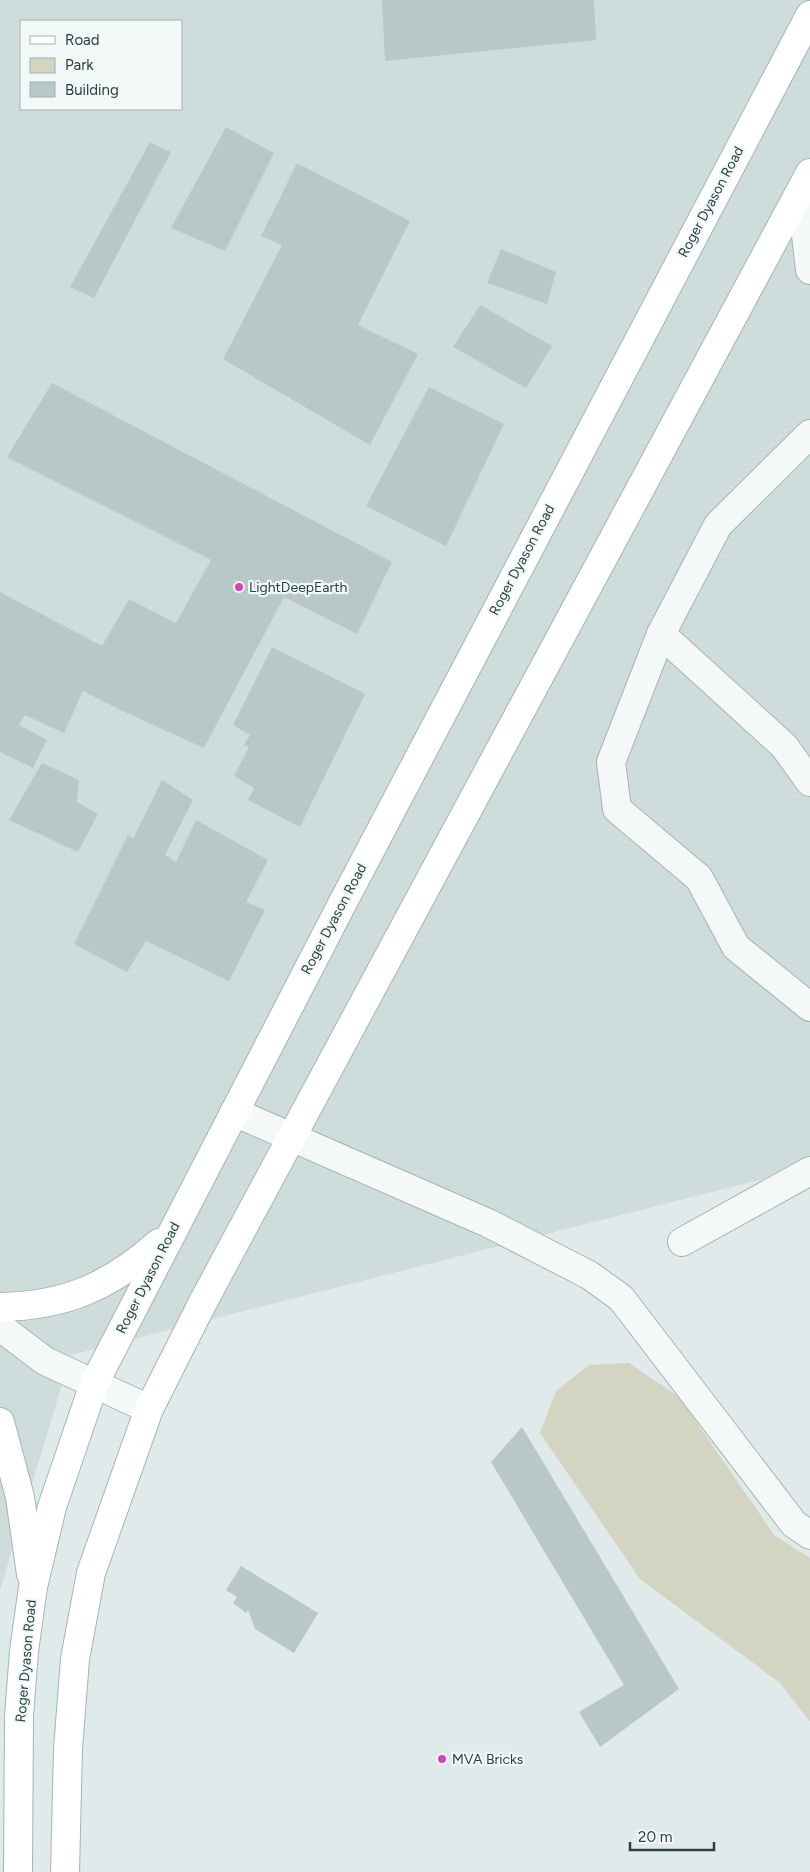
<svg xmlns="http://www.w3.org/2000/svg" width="810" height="1872" viewBox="0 0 810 1872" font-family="Figtree,sans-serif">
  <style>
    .built { fill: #cfdcdc; fill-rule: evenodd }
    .green { fill: #d3d5c2 }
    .building { fill: #b8c8c7 }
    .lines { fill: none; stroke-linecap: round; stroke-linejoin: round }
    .minor-casing { stroke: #a6b5b4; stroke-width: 30 }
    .major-casing { stroke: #a0b6b5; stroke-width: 30 }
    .minor { stroke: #f4f8f8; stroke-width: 28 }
    .major { stroke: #fff; stroke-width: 28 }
    .poi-dot { fill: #d243ba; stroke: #f1f8f7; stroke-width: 2 }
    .labels { text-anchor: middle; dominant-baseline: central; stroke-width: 4.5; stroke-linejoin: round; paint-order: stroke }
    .street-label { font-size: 14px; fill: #294342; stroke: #f1f8f7 }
    .poi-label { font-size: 14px; fill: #294342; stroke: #f1f8f7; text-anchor: start }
  </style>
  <rect width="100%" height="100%" fill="#e1eaea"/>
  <path class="built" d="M0,0h810v1167l-739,188 -71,235zM21,21h160v88h-160z"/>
  <path class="green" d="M629,1363l50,34 96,139 35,22v164l-30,-39 -140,-104 -100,-146 16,-42 33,-26z"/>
  <g class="building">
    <path d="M382,0h212l2,40 -211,21z"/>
    <path d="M226,127l48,26 -49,98 -54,-23z"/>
    <path d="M150,142l21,10 -77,146 -24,-11z"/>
    <path d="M297,163l113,58 -52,104 60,29 -48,91 -147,-86 59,-114 -21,-9z"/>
    <path d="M501,249l55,23 -9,32 -60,-21z"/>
    <path d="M480,305l72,41 -26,42 -73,-41z"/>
    <path d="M52,383l340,179 -35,72 -73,-37 -80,151 -77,-35 -44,-22 -19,42 -39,-18 -6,10 28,15 -14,28 -33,-16v-160l102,54 27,-47 47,24 35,-63 -204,-103z"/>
    <path d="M429,387l75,37 -58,122 -80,-40z"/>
    <path d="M272,647l93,47 -65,133 -52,-27 6,-12 -20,-12 15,-29 -5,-2 6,-10 -17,-10z"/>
    <path d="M42,763l37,17 -2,22 21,12 -20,38 -69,-32z"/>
    <path d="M162,780l31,20 -28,55 11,7 20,-42 72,40 -22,42 19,8 -36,71 -83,-40 -19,31 -53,-28 54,-109 5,4z"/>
    <path d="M522,1427l157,262 -79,58 -21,-35 45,-27 -133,-223z"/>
    <path d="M241,1566l77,47 -24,40 -39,-24 -7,-19 -2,3 -13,-10 4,-6 -11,-7z"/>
  </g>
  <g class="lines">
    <g class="minor-casing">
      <g id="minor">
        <path d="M801,191l9,79"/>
        <path d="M810,434l-92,91 -57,109 123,112 26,36"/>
        <path d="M661,634l-50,128 6,47 82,69 37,69 74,60"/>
        <path d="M234,1112l254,111 101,52 32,23 173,226 16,11"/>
        <path d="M682,1242l128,-71"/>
        <path d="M0,1327l45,34 104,48"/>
      </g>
    </g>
    <g class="major-casing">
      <g id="major">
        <path d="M0,1307c66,-1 110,-21 159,-64"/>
        <path d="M0,1422l20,75 11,77"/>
        <path d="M18,1872l1,-156 5,-65 9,-64 19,-80 42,-123 247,-478 469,-891"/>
        <path d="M65,1872l3,-123 7,-90 16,-86 58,-164 54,-107 607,-1129"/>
      </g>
    </g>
    <use href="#minor" class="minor"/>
    <use href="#major" class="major"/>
  </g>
  <g class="poi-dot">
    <circle cx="239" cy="587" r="5"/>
    <circle cx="442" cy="1759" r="5"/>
  </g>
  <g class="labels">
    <g class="street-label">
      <text transform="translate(711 202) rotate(-62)">Roger Dyason Road</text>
      <text transform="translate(522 560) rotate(-62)">Roger Dyason Road</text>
      <text transform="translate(334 919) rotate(-62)">Roger Dyason Road</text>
      <text transform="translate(148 1278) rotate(-63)">Roger Dyason Road</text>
      <text transform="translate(26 1661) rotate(-85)">Roger Dyason Road</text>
    </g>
    <g class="poi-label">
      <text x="249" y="587">LightDeepEarth</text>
      <text x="452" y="1759">MVA Bricks</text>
    </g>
  </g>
  <rect x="20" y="20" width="162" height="90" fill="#f1f8f7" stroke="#a1b0af"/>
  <rect x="30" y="36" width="25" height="8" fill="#ffffff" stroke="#a1b0af"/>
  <text x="65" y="45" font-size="15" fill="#294342">Road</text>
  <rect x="30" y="58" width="25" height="15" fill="#d3d5c2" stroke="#a1b0af"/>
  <text x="65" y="70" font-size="15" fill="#294342">Park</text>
  <rect x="30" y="82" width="25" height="15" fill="#b8c8c7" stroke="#a1b0af"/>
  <text x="65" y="95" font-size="15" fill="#294342">Building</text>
  <path d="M630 1842v8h84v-8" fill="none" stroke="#294342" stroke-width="2.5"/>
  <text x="638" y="1842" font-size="15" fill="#294342" stroke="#f1f8f7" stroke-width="4" paint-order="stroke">20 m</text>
</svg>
